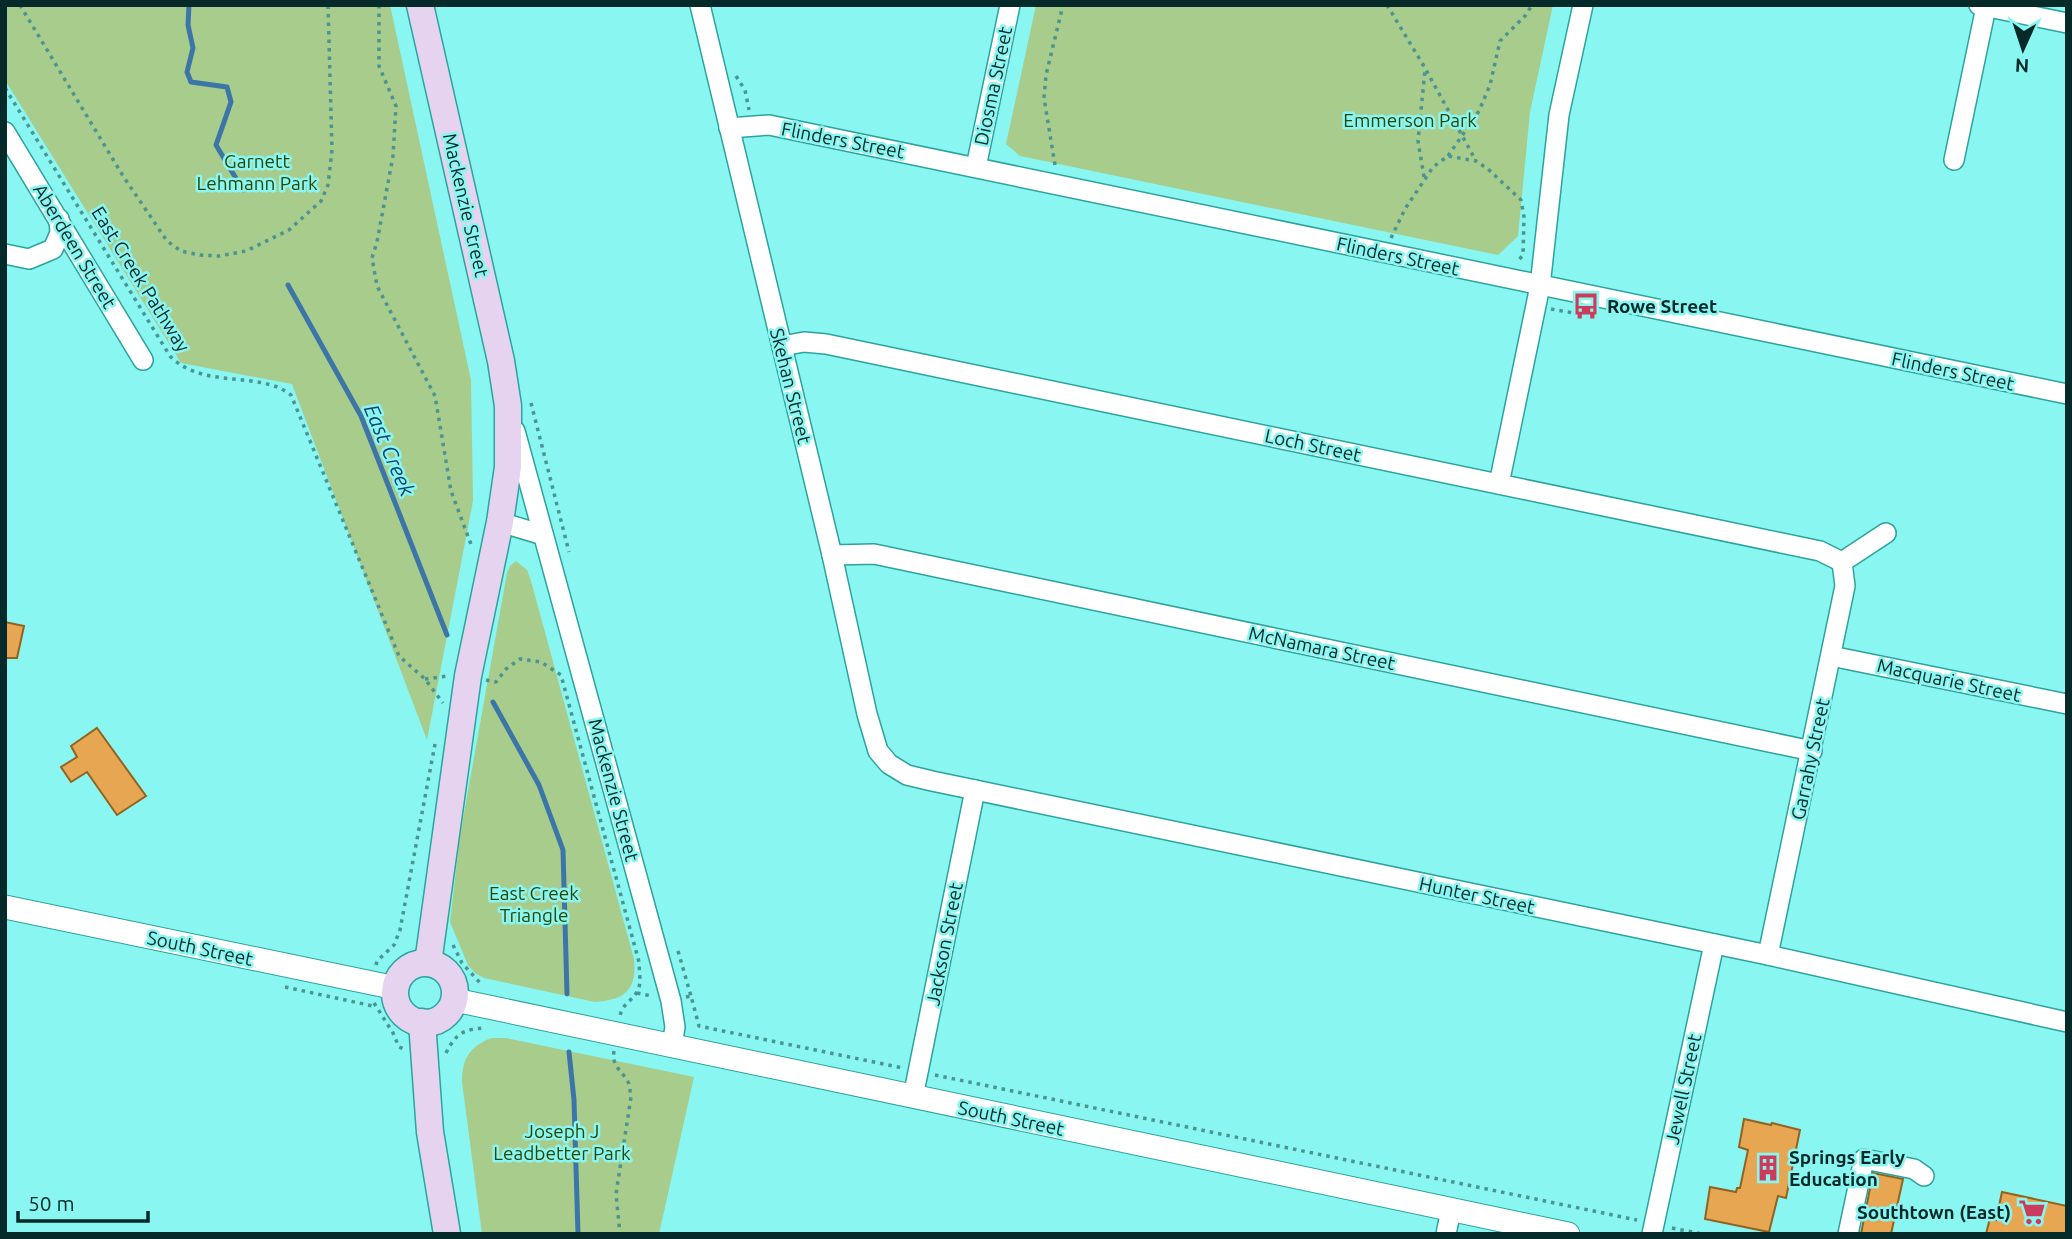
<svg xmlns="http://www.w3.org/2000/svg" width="2072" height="1239" viewBox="0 0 2072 1239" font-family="Ubuntu,sans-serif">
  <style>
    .green { fill: #a8cc8b }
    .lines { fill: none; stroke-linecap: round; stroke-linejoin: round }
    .stream { stroke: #3c76a8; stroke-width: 5 }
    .building { fill: #e7a752; stroke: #926320; stroke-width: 2 }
    .minor-casing { stroke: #2ca39f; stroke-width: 22 }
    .tertiary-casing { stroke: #2ca39f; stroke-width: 25 }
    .secondary-casing { stroke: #2ca39f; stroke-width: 29 }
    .path { stroke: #4a9491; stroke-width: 3.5; stroke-dasharray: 3.5 5; stroke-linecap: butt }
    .minor { stroke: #fff; stroke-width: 19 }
    .tertiary { stroke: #fff; stroke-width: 23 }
    .secondary { stroke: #e5d3ef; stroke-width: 26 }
    .labels { text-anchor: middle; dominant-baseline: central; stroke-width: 5; stroke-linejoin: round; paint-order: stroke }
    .street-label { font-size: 19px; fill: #052a29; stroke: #89f6f1 }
    .park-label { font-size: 19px; fill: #2a4706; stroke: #89f6f1 }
    .poi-label { font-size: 19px; font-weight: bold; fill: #052a29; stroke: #89f6f1; text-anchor: start }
    .water-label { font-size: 21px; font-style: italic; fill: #144371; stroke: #89f6f1 }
  </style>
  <rect width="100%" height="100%" fill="#89f6f1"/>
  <g class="green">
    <path d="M5,5h385l81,375 2,121 -46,239 -135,-356 -111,-21 -176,-283z"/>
    <path d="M1036,5h517l-23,107 -12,124 -20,19 -478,-99 -14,-12z"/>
    <path d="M516,561l11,9 4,11 103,378c3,30 -8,41 -39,43l-111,-24 -9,-5 -7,-8 -18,-43 10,-86 47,-263 3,-7z"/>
    <path d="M491,1038h15l188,39 -35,157h-177l-20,-152c0,-23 7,-35 29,-44z"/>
  </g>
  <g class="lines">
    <g class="stream">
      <path d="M189,5l-1,20 5,23 -6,24 4,10 36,5 4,15 -15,43 27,45"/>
      <path d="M288,285l73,131 86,219"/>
      <path d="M493,702l46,83 24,65 4,144"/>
      <path d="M569,1052l5,48 4,134"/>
    </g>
  </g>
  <g class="building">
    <path d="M5,622l19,4 -7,32h-12z"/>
    <path d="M97,728l49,68 -29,19 -30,-43 -16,10 -10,-15 16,-10 -6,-11z"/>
    <path d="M1744,1119l27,6 1,-2 28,7 -14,68 -8,-2 -9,36 -64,-13 5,-32 26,5 1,-4h3l8,-38 -9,-3z"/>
    <path d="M1873,1173l30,6 -12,55h-30z"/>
    <path d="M2002,1192l65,14v28h-81l4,-16 6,2z"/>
  </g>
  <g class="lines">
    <g class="minor-casing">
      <g id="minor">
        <path d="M700,5l132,550 35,159 11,37 11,13 18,11 25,6 836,174 299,67"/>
        <path d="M1979,5l88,18"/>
        <path d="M729,128l40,-3 1298,269"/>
        <path d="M5,132l138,228"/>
        <path d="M1954,160l32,-153"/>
        <path d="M976,167l34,-162"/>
        <path d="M5,254l24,5 24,-10 7,-16 -1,-14"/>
        <path d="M782,346l22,-4 22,2 994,207 22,11"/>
        <path d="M515,431l156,570 4,26 -3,19"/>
        <path d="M1499,484l41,-198 19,-171 24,-110"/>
        <path d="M500,522l43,13"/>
        <path d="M832,555l42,-1 938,197"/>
        <path d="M1842,562l44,-29"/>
        <path d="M1831,656l236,48"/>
        <path d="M1768,955l77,-369 -3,-24"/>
        <path d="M913,1097l62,-307"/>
        <path d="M1446,1234l5,-24"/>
        <path d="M1652,1234l62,-290"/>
        <path d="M1848,1234l16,-75 50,10 10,7"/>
      </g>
    </g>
    <g class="tertiary-casing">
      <g id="tertiary">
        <path d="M5,907l391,81"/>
        <path d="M455,1000l1113,234"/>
      </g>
    </g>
    <g class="secondary-casing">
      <g id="secondary">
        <path d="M420,5l81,356 7,45v61l-8,55 -32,154 -40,287"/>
        <circle cx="425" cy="993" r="30"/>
        <path d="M422,1022l8,110 17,102"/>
      </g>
    </g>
    <g class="path">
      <path d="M20,5l103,171 44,65 14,10 19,4 19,1 27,-5 43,-21 32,-29 7,-16 4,-35 -4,-145"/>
      <path d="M379,5v61l17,40 -3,50 -16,86 -5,16 5,28 58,110 16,95 21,56"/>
      <path d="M1387,5l38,63 51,93"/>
      <path d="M736,76l9,14 4,20"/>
      <path d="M5,88l165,268c33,34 90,14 121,39l108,261 26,23 18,24"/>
      <path d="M1448,156l31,-45 11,-26 10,-44 25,-25 7,-11"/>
      <path d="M1055,165l-11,-67 2,-23 17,-70"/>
      <path d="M1424,177l-6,-36 7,-71"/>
      <path d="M1391,238l14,-29 28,-42 15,-11 28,5 12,8 33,31 3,17 -1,38 -6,7"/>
      <path d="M1551,309l39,7v-3"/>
      <path d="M531,403l38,149"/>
      <path d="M425,679l23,-3"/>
      <path d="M486,680l10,2 10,-13 14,-10 21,3 20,13 78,287c0,9 3,22 -2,30 -6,10 -15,12 -17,24"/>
      <path d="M453,945l9,18 20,22"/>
      <path d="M678,951l13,45"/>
      <path d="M376,965l1,-4 17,-16 6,-15 35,-186"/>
      <path d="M285,987l88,19"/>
      <path d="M637,993l15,3"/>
      <path d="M686,997l5,-1 8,30 204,42"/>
      <path d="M374,1003l19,30 6,14 5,2"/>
      <path d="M614,1051c-3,16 10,21 15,33 1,4 1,9 2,13l-15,97 4,40"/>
      <path d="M446,1053c10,-20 18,-24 40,-25"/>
      <path d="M935,1075l702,145"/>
      <path d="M1672,1228l30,6"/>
    </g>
    <use href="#minor" class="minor"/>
    <use href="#tertiary" class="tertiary"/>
    <use href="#secondary" class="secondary"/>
  </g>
  <defs>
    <g id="bus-bare" transform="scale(2.1)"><path d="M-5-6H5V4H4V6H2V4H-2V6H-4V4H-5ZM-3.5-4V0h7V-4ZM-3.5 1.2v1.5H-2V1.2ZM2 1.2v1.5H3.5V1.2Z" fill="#cb3c5c" stroke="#89f6f1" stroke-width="2.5" paint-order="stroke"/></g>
    <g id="building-bare" transform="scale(2.1)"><path d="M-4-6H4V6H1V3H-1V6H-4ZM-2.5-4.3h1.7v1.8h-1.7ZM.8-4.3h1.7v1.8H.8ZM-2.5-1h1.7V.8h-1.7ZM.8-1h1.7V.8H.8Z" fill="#cb3c5c" stroke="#89f6f1" stroke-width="2.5" paint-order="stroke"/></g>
    <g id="supermarket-bare" transform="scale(2.1)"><path d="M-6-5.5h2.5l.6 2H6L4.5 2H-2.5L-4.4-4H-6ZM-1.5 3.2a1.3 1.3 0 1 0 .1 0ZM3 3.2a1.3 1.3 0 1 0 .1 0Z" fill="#cb3c5c" stroke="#89f6f1" stroke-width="2.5" paint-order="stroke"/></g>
  </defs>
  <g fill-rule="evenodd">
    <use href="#bus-bare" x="1586" y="306"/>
    <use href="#building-bare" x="1768" y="1168"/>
    <use href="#supermarket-bare" x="2032" y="1212"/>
  </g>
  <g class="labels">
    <g class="street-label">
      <text transform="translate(993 86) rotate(-78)">Diosma Street</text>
      <text transform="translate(843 140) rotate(11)">Flinders Street</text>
      <text transform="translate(466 205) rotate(77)">Mackenzie Street</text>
      <text transform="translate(75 246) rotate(59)">Aberdeen Street</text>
      <text transform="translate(1398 256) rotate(12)">Flinders Street</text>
      <text transform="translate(141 279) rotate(58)">East Creek Pathway</text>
      <text transform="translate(1953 371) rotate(12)">Flinders Street</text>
      <text transform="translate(791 386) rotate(76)">Skehan Street</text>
      <text transform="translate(1313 445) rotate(12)">Loch Street</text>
      <text transform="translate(1322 648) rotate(12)">McNamara Street</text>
      <text transform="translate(1949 680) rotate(12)">Macquarie Street</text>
      <text transform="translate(1810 759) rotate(-78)">Garrahy Street</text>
      <text transform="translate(614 790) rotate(75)">Mackenzie Street</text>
      <text transform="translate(1477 895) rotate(12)">Hunter Street</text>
      <text transform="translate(944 944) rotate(-79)">Jackson Street</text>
      <text transform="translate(200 948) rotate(12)">South Street</text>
      <text transform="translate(1683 1089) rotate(-78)">Jewell Street</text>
      <text transform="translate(1011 1118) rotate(12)">South Street</text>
    </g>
    <g class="park-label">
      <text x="1410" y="120">Emmerson Park</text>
      <text x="257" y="161">Garnett<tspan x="257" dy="22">Lehmann Park</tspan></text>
      <text x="534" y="893">East Creek<tspan x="534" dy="22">Triangle</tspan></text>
      <text x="562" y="1131">Joseph J<tspan x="562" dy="22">Leadbetter Park</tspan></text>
    </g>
    <g class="poi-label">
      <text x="1607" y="306">Rowe Street</text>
      <text x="1789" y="1157">Springs Early<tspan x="1789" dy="22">Education</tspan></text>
      <text x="2011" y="1212" text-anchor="end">Southtown (East)</text>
    </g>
    <g class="water-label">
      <text transform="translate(390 450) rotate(67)">East Creek</text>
    </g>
  </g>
  <rect width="2072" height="1239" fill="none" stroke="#052a29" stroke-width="14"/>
  <g transform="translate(2023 49) rotate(183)" stroke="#89f6f1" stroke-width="5" paint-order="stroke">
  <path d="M0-5L12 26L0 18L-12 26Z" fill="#052a29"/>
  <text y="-10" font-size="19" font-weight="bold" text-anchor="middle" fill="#052a29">N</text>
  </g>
  <path d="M18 1211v10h130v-10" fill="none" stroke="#052a29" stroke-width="3.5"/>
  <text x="28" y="1211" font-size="21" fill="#052a29" stroke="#89f6f1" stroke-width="5" paint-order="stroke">50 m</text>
</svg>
